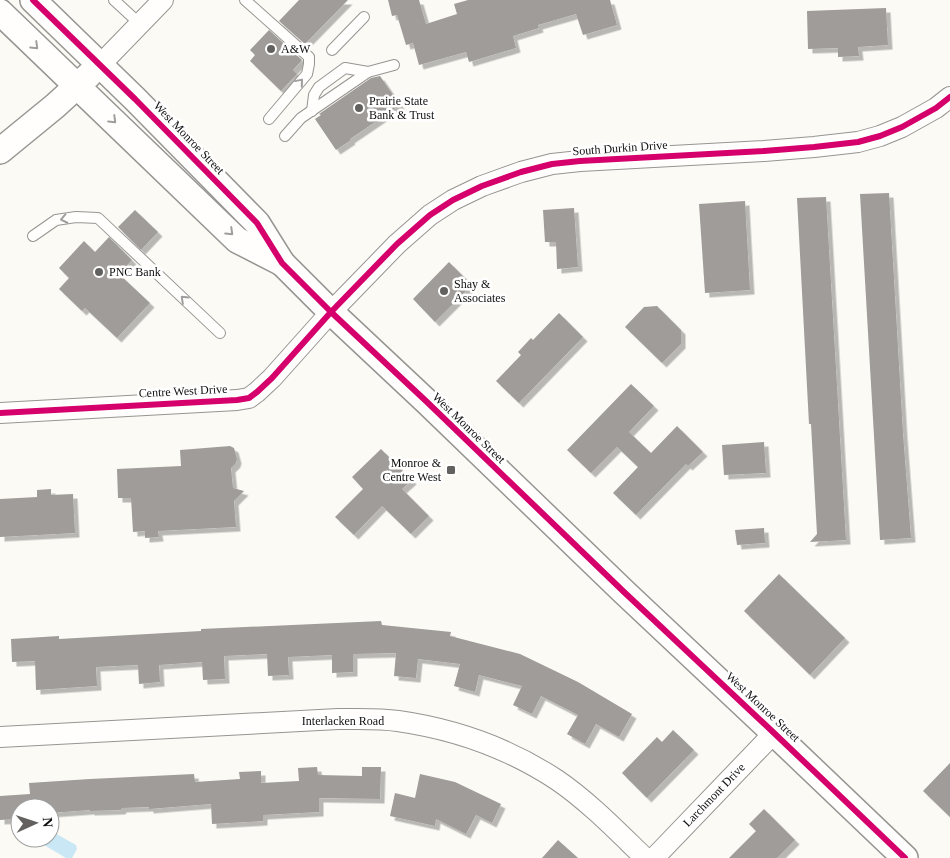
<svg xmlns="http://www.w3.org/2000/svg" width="950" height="858" viewBox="0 0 950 858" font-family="'Times New Roman',serif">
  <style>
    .water { fill: #cae7f5 }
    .building { fill: #9f9c99; filter: url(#shadow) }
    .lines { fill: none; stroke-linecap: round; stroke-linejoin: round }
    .service-casing { stroke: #969592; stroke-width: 12 }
    .minor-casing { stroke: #969592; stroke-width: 22 }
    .tertiary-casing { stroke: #969592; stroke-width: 28 }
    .service { stroke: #fffefd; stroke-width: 10 }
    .minor { stroke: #fffefd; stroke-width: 20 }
    .tertiary { stroke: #fffefd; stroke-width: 25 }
    .cycleway-casing { stroke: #fff; stroke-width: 9 }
    .cycleway { stroke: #d6006c; stroke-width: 6 }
    .oneway { stroke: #9f9e9e }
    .poi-dot { fill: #62615f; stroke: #fff; stroke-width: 2 }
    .labels { text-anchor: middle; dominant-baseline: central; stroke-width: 5; stroke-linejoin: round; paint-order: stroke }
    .poi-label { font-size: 12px; fill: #0f0f0f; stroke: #fff; text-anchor: start }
    .street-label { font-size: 12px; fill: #0f0f0f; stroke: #fff }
  </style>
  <defs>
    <filter id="shadow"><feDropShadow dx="4.5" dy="4.5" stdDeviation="0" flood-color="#0004"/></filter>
  </defs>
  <rect width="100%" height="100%" fill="#fcfaf4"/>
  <path class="water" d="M53,832l23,13 1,4 -5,9h-6l-22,-13v-2l2,-5h4v-5z"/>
  <g class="building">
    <path d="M299,0h49l-43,44 -26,-23z"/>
    <path d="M388,0h31l7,24 31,-10 -3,-10 14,-4h142l7,25 -34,10 -7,-21 -38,11 1,3 -26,8 3,12 -47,14 -3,-10 -47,13 -6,-22 -7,2 -9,-30 -5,1z"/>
    <path d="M886,8l2,37 -30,2 1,9 -21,1v-9l-30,1 -1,-38z"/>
    <path d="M269,30l33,30 -9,10 4,4 -16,17 -31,-30 5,-6 -5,-5z"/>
    <path d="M380,76l20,29 -50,34 1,1 -15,10 -21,-31 6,-4 -2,-1 52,-36z"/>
    <path d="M889,193l14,240 8,105 -31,2 -20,-346z"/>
    <path d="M826,197l20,343 -36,2 7,-8 -6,-110h-2l-12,-226z"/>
    <path d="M745,201l5,89 -45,3 -6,-89z"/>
    <path d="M574,208l4,59 -21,2 -1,-27h-11l-2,-32z"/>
    <path d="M135,210l23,22 -17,18 -23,-23z"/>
    <path d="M109,237l23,23 -13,14 31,29 -33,35 -32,-30 -3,3 -23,-22 10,-11 -10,-10 25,-27 11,11z"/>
    <path d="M449,262l23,23 -37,37 -22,-23z"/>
    <path d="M657,306l24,24v14l-19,19 -37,-36 19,-20z"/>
    <path d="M559,313l24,24 -64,66 -23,-22 25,-26 -3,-3 13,-14 2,2z"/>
    <path d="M631,384l23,22 -25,26 22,21 26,-27 26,26 -15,14 -2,-2 -50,51 -23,-22 25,-26 -21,-20 -26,26 -24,-23z"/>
    <path d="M764,442l2,31 -42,2 -2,-30z"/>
    <path d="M230,446l4,2 3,11 -1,4 -5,5 2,20 11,3 -10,10 2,26 -78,4 1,6 -14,1v-7l-12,1 -2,-34h-13l-1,-29 64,-3 -1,-16z"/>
    <path d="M381,449l31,31 -10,9 27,27 -18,18 -29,-28 -28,29 -19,-18 28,-28 -11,-12z"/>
    <path d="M51,489v6l22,-1 2,39 -75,4v-38l37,-2v-7z"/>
    <path d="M764,528l1,15 -28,2 -2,-15z"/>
    <path d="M779,574l66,64 -35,37 -66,-64z"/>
    <path d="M381,621l1,4 69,7 -1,4 70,18 58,28 54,32 -13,23 -23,-13 -11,20 -18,-10 11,-19 -37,-19 -9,18 -19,-9 9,-19 -43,-11 -4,17 -21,-6 6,-22 -42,-5 -2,19 -22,-2 2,-23 -43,1v18l-21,1v-18l-44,2 1,18 -21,1 -1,-22 -43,2 1,23 -22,1 -1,-18 -43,3 1,17 -21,2 -1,-19 -42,2 1,19 -61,4 -1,-29 -23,1 -1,-23 48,-3v3l142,-8v-2z"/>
    <path d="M673,730l21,20 -47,48 -25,-25 35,-36 5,5z"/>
    <path d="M950,763v54l-27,-26z"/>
    <path d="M317,767l1,8 44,1v-9h19l-1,32 -61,-1v14l-56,3v6l-51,3 -1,-20 -62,5v-2l-27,1 -1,2 -31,1v-1l-40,3v-5h-34l1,11 -17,1v-24l30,-2 -1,-11 61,-4 104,-5 1,8 45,-3 -1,-7 22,-1v12l38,-2 -1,-13z"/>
    <path d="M420,774l35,8 46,22 -9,19 -16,-8 -10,19 -30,-15 -1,7 -45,-10 5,-23 20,5z"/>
    <path d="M764,809l31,31 -18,18h-48l27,-27 -7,-7z"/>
    <path d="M558,840l20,18h-36z"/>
  </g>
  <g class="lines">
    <g class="service-casing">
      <g id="service">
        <path d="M114,0l26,24"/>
        <path d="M245,0l64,57v7l-2,10 -38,45"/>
        <path d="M332,50l32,-33"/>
        <path d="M312,111l2,-16 5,-8 26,-19 23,4"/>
        <path d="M285,136l16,-18 67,-46 26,-7"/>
        <path d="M33,236l23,-16 20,-3 22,1 122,115"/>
      </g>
    </g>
    <g class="minor-casing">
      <g id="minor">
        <path d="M100,65l63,-65"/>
        <path d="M0,413l237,-13 12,-2 8,-6 15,-14 59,-66 66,-68 33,-29 23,-15 29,-14 39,-14 31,-8 28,-3 184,-10 50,-4 44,-5 22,-6 22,-9 34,-19 14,-11"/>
        <path d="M0,737l338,-18c20,0 40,-1 60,2 56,8 112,28 159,59 31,21 61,52 88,78"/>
        <path d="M654,858l120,-125"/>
      </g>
    </g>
    <g class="tertiary-casing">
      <g id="tertiary">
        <path d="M33,0l102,99 122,124 25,40 49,49 96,90 197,190 150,141 131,125"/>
        <path d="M0,12l237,228 45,23"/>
        <path d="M0,151l55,-45 34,-31"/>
      </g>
    </g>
    <use href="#service" class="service"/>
    <use href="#minor" class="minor"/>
    <use href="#tertiary" class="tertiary"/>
    <g class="cycleway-casing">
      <g id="cycleway">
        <path d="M33,0l102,99 122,124 25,40 49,49 96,90 197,190 150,141 131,125"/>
        <path d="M0,413l237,-13 12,-2 8,-6 15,-14 59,-66 66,-68 33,-29 23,-15 29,-14 39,-14 31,-8 28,-3 184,-10 50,-4 44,-5 22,-6 22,-9 34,-19 14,-11"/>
      </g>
    </g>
    <use href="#cycleway" class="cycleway"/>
  </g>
  <defs><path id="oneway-chevron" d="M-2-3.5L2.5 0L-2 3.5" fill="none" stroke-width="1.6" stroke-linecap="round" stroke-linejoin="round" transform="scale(1.25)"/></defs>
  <g class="oneway">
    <use href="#oneway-chevron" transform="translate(35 46) rotate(44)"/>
    <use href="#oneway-chevron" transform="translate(300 82) rotate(-50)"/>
    <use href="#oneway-chevron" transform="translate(113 120) rotate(44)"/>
    <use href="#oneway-chevron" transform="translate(64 219) rotate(168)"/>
    <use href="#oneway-chevron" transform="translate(230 232) rotate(44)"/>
    <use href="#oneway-chevron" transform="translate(184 299) rotate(-137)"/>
  </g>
  <g class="poi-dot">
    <circle cx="271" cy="49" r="5"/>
    <circle cx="359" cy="108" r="5"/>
    <circle cx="99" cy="272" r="5"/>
    <circle cx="444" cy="291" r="5"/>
    <rect x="446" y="465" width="10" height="10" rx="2.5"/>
  </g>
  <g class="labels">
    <g class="poi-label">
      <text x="281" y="49">A&amp;W</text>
      <text x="369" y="101">Prairie State<tspan x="369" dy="14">Bank &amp; Trust</tspan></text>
      <text x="109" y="272">PNC Bank</text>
      <text x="454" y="284">Shay &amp;<tspan x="454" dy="14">Associates</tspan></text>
      <text x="441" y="463" text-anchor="end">Monroe &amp;<tspan x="441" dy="14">Centre West</tspan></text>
    </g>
    <g class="street-label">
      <text transform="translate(189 138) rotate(46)">West Monroe Street</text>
      <text transform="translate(620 148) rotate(-4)">South Durkin Drive</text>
      <text transform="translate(183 391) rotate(-3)">Centre West Drive</text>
      <text transform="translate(469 428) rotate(44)">West Monroe Street</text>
      <text transform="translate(763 707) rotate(43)">West Monroe Street</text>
      <text x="343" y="721">Interlacken Road</text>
      <text transform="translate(714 795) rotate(-46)">Larchmont Drive</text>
    </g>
  </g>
  <g transform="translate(35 823) rotate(87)"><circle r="24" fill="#ffffff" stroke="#9f9f9f"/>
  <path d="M0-4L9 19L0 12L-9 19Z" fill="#62615f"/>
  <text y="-8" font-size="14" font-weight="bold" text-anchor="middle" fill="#0f0f0f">N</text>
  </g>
</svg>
